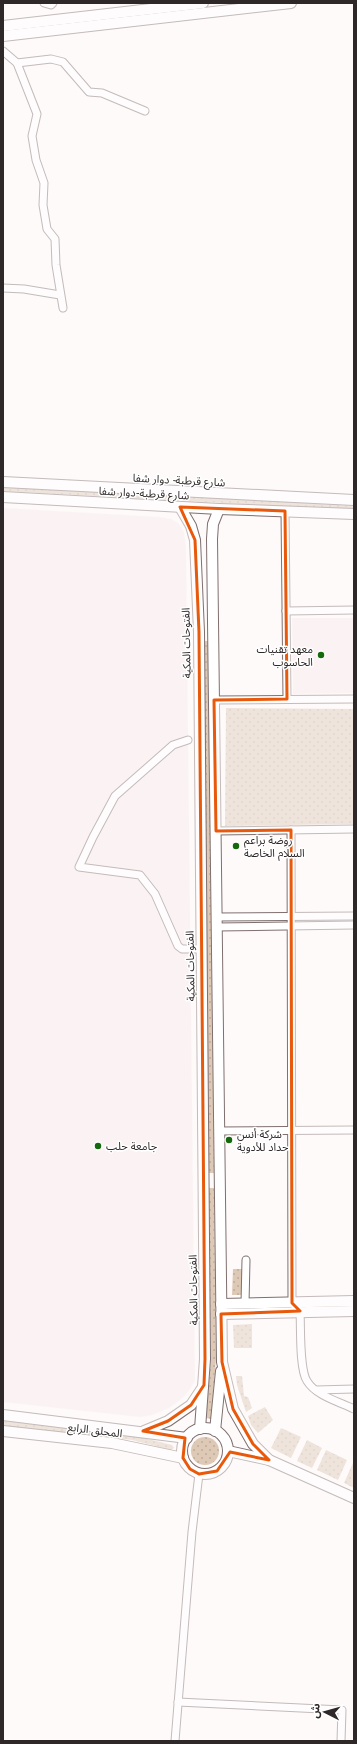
<svg xmlns="http://www.w3.org/2000/svg" width="357" height="1744" viewBox="0 0 357 1744" font-family="'PT Sans','Noto Sans Arabic',sans-serif">
  <style>
    .built { fill: #f8ecec }
    .grass { fill: url(#grass-dots) }
    .lines { fill: none; stroke-linecap: round; stroke-linejoin: round }
    .street-casing { stroke: #7f6f6f; stroke-width: 9 }
    .secondary-casing { stroke: #7f6f6f; stroke-width: 12 }
    .street { stroke: #fff; stroke-width: 7 }
    .secondary { stroke: #fff; stroke-width: 10 }
    .marked { fill: none; stroke: #e8590c; stroke-width: 3; stroke-linejoin: round }
    .poi-dot { fill: #15690d; stroke: #fff; stroke-width: 1.5 }
    .labels { text-anchor: middle; dominant-baseline: central; stroke-width: 3; stroke-linejoin: round; paint-order: stroke }
    .street-label { font-size: 11px; fill: #2f2828; stroke: #fff }
    .poi-label { font-size: 11px; fill: #2f2828; stroke: #fff; text-anchor: start }
  </style>
  <defs>
    <pattern id="grass-dots" width="8" height="8" patternUnits="userSpaceOnUse"><rect width="8" height="8" fill="#ddc9b5"/><path d="M2 2h.1M6 6h.1" fill="none" stroke="#bead9c" stroke-width="1.8" stroke-linecap="round"/></pattern>
  </defs>
  <rect width="100%" height="100%" fill="#fefafa"/>
  <g class="built">
    <path d="M3,508l156,9 12,2 7,4 6,9 2,14 9,835 -7,11 -9,9 -10,7 -17,7 -12,2 -137,-15z"/>
    <path d="M292,618h62v75l-61,1z"/>
  </g>
  <g class="grass">
    <path d="M3,486l351,20v4l-351,-19z"/>
    <path d="M204,641h4l6,532h-5z"/>
    <path d="M226,708l128,1v115l-129,2z"/>
    <path d="M209,1188h5l2,171 -5,60 -5,-1 5,-59z"/>
    <path d="M233,1269h9l-1,26h-9z"/>
    <path d="M252,1324v24h-18l-1,-23z"/>
    <path d="M236,1376h6l2,20 4,1 4,11 -6,4 -9,-27z"/>
    <path d="M265,1407l8,13 -15,13 -7,-8 -3,-9z"/>
    <path d="M3,1421l129,14 40,10 2,3 -3,2 -39,-10 -129,-14z"/>
    <path d="M281,1428l20,9 -10,21 -20,-10z"/>
    <circle cx="205" cy="1451" r="14"/>
    <path d="M307,1440l15,8 -10,20 -15,-7z"/>
    <path d="M326,1450l21,10 -9,20 -21,-10z"/>
    <path d="M353,1463h1v25l-10,-5z"/>
  </g>
  <g class="lines">
    <g class="street-casing">
      <g id="street">
        <path d="M44,3l7,2 2,-2"/>
        <path d="M3,51l14,12 20,51 -5,22 4,24 8,23 -1,22 4,24 8,10 1,26 7,43"/>
        <path d="M17,63l34,-4 12,3 26,30 13,1 43,18"/>
        <path d="M3,288l21,1 36,6"/>
        <path d="M285,511l2,188"/>
        <path d="M286,611l68,-1"/>
        <path d="M214,700l140,-1"/>
        <path d="M188,740l-15,5 -58,51 -22,41 -14,30 61,8 15,19 23,52 4,3h20"/>
        <path d="M291,830l1,473 8,8c1,16 -1,58 7,70 9,15 33,21 47,28"/>
        <path d="M216,831l138,-2"/>
        <path d="M217,917l137,-1"/>
        <path d="M217,927l137,-2"/>
        <path d="M219,1131l135,-1"/>
        <path d="M245,1304l1,-44"/>
        <path d="M316,1390l38,-1"/>
        <path d="M178,1702l164,8 -1,31"/>
        <path d="M175,1741l17,-209 7,-58"/>
      </g>
    </g>
    <g class="secondary-casing">
      <g id="secondary">
        <path d="M3,26l200,-23"/>
        <path d="M3,36l288,-33"/>
        <path d="M3,482l351,18"/>
        <path d="M3,497l216,12 135,5"/>
        <path d="M180,507l11,19 4,14 4,92 6,727 -5,70"/>
        <path d="M219,509l-6,15 -1,15 10,823 11,47 20,35 16,16"/>
        <path d="M221,1304l133,-3"/>
        <path d="M221,1314l133,-3"/>
        <path d="M3,1415l184,23"/>
        <circle cx="205" cy="1451" r="23"/>
        <path d="M3,1431l109,12 71,15"/>
        <path d="M144,1431l24,-10 23,-16 12,-18"/>
        <path d="M215,1431l6,-60"/>
        <path d="M228,1451l41,9 85,38"/>
      </g>
    </g>
    <use href="#street" class="street"/>
    <use href="#secondary" class="secondary"/>
  </g>
  <path d="M0 0H357V1744H0ZM180,507l105,4 2,188 -73,1 2,131 75,-1 1,473 8,8 -79,3 1,48 11,47 20,35 16,16 -39,-8 -13,19 -18,3 -9,-5 -7,-11 2,-20 -42,-7 25,-10 23,-16 13,-20 1,-26 -6,-727 -4,-92z" fill="#fefafa" fill-opacity=".55" fill-rule="evenodd"/>
  <path class="marked" d="M180,507l105,4 2,188 -73,1 2,131 75,-1 1,473 8,8 -79,3 1,48 11,47 20,35 16,16 -39,-8 -13,19 -18,3 -9,-5 -7,-11 2,-20 -42,-7 25,-10 23,-16 13,-20 1,-26 -6,-727 -4,-92z"/>
  <g class="poi-dot">
    <circle cx="321" cy="655" r="4"/>
    <circle cx="236" cy="846" r="4"/>
    <circle cx="229" cy="1140" r="4"/>
    <circle cx="98" cy="1146" r="4"/>
  </g>
  <g class="labels">
    <g class="street-label">
      <text transform="translate(179 480) rotate(3)">شارع قرطبة- دوار شفا</text>
      <text transform="translate(144 493) rotate(3)">شارع قرطبة-دوار شفا</text>
      <text transform="translate(186 643) rotate(-91)">الفتوحات المكية</text>
      <text transform="translate(190 966) rotate(-91)">الفتوحات المكية</text>
      <text transform="translate(193 1290) rotate(-91)">الفتوحات المكية</text>
      <text transform="translate(95 1430) rotate(7)">المحلق الرابع</text>
    </g>
    <g class="poi-label">
      <text x="313" y="649" text-anchor="end">معهد تقنيات<tspan x="313" dy="13">الحاسوب</tspan></text>
      <text x="244" y="840">روضة براعم<tspan x="244" dy="13">السلام الخاصة</tspan></text>
      <text x="237" y="1134">شركة أنس<tspan x="237" dy="13">حداد للأدوية</tspan></text>
      <text x="106" y="1146">جامعة حلب</text>
    </g>
  </g>
  <rect width="357" height="1744" fill="none" stroke="#2f2828" stroke-width="8"/>
  <g transform="translate(325 1712) rotate(276)" stroke="#ffffff" stroke-width="3" paint-order="stroke">
  <path d="M0-3L7 15L0 10L-7 15Z" fill="#2f2828"/>
  <text y="-6" font-size="11" font-weight="bold" text-anchor="middle" fill="#2f2828">ش</text>
  </g>
</svg>
